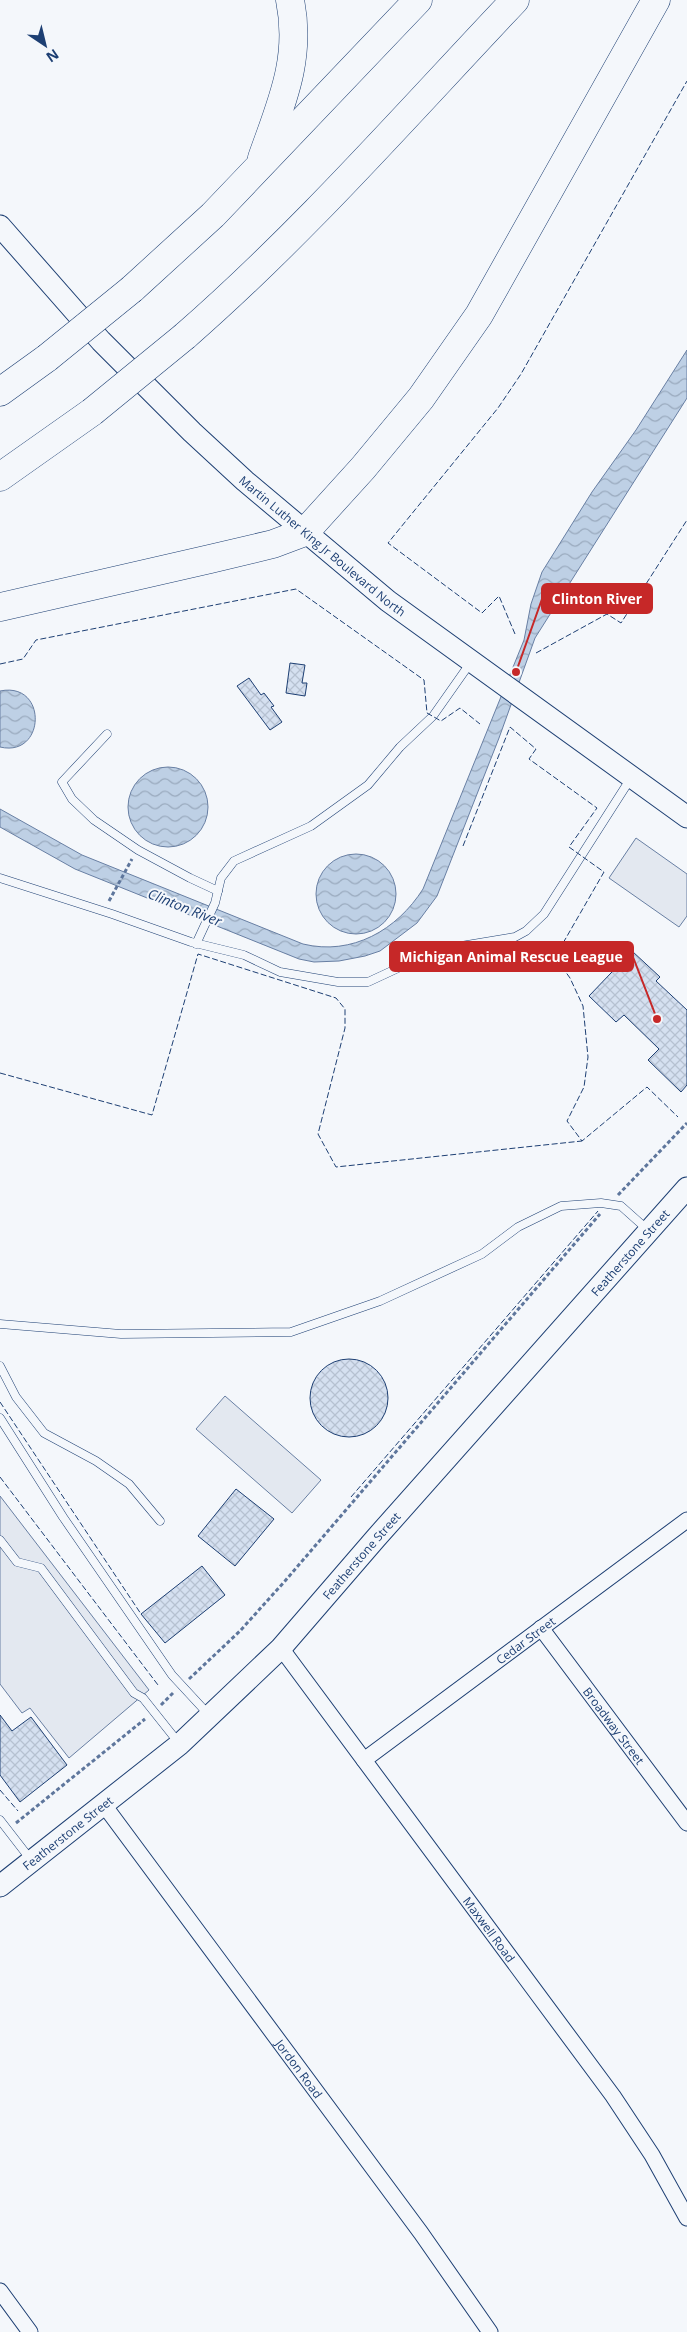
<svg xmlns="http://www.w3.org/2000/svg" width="687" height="2332" viewBox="0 0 687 2332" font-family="'Open Sans',sans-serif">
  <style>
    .parking { fill: #e3e8f0; stroke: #687fa3 }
    .water { fill: url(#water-waves); stroke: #687fa3 }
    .building { fill: url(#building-cross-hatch); stroke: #1d3f73 }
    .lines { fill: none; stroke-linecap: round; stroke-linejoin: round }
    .lane-casing { stroke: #1d3f73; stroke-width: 9 }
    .street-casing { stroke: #1d3f73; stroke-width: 17 }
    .secondary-casing { stroke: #1d3f73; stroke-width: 23 }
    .highway-casing { stroke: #1d3f73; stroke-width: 29 }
    .path { stroke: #5e769c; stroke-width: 3; stroke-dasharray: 4 2.5; stroke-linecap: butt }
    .lane { stroke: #f4f7fb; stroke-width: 8 }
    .street { stroke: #f4f7fb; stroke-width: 15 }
    .secondary { stroke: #f4f7fb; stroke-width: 21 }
    .highway { stroke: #f4f7fb; stroke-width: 28 }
    .highway-bridge-casing { stroke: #1d3f73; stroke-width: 29; stroke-linecap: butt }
    .highway-bridge { stroke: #f4f7fb; stroke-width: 28 }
    .fence { stroke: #1d3f73; stroke-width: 1; stroke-dasharray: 6 2.5; stroke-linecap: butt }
    .labels { text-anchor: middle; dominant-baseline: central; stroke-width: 4; stroke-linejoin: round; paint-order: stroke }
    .street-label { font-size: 12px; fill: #1d3f73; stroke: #f4f7fb }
    .water-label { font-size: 14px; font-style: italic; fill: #1d3f73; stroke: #f4f7fb }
    .leader { fill: none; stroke: #c62828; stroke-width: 2 }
    .callout-dot { fill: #c62828; stroke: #f4f7fb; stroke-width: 2 }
    .callout { fill: #c62828; stroke: #c62828; stroke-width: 2 }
    .callout-label { font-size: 14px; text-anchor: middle; font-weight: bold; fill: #fff }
  </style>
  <defs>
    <pattern id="water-waves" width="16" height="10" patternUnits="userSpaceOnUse" patternTransform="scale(1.25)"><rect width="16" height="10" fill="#bed0e5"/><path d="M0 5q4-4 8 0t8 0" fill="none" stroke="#9aaabe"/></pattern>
    <pattern id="building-cross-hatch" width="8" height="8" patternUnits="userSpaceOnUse" patternTransform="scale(1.25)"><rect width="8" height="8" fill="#d5e0f0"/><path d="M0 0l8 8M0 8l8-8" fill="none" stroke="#b6c1d1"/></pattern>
  </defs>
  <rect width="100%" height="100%" fill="#f4f7fb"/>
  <g class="parking">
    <path d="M636,838l51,36v42l-8,11 -70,-49z"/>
    <path d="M225,1396l96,84 -29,33 -96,-84z"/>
    <path d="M0,1496l149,194 -80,68 -39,-50 -8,5 -22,-29z"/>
  </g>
  <g class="water">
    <path d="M687,350v48l-152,240 -36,100 -62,158 -20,27 -37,28 -15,5 -26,5 -25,1 -15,-3 -224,-90 -75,-42v-18l82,46 221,89c49,12 94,-14 120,-55l101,-249 7,-36 11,-32 50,-80 44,-62z"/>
    <path d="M0,691c48,-10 46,67 0,56z"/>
    <circle cx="168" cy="807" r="40"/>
    <circle cx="356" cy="894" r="40"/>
  </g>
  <g class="building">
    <path d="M290,663l15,2 -3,18h5l-2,13 -19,-3z"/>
    <path d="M249,678l12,17 3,-2 10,13 -3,1 11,15 -12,8 -33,-44z"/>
    <path d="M632,951l28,26 -4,4 31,29v75l-6,7 -33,-32 11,-11 -35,-34 -8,7 -27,-26z"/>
    <circle cx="349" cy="1398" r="39"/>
    <path d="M236,1489l38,30 -39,47 -37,-30z"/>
    <path d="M202,1566l23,29 -60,48 -24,-29z"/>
    <path d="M0,1715l12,16 19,-14 36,48 -47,37 -20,-27z"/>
  </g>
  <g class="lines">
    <g class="lane-casing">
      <g id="lane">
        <path d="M107,734l-45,48 10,17 22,21 44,30 52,28 28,13"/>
        <path d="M0,878l112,36 79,28 53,13 36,17 58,10h30l69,-32 78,-13 11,-6 18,-17 87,-136"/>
        <path d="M196,944l19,-41 6,-25 13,-17 77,-35 57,-41 32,-38 33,-31 38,-54"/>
        <path d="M0,1324l121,10 170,-2 89,-31 102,-47 36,-27 43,-21 40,-3 20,3 28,25"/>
        <path d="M0,1366l16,31 28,36 52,28 33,23 31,37"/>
        <path d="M0,1418l63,99 109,158 37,40"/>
        <path d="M0,1540l17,22 24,6 93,125 9,5 35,44"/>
        <path d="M0,1820l31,40"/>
      </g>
    </g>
    <g class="street-casing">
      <g id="street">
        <path id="s1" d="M541,1628l146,195"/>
        <path id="s2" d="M281,1648l332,448 39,59 35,63"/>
        <path id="s3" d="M364,1760l323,-240"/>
        <path id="s4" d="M104,1805l317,428 69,99"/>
        <path d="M0,2291l30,41"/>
      </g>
    </g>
    <g class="secondary-casing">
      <g id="secondary">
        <path id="s5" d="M0,226l101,115 91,91 53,49 143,120 299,216"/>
        <path id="s6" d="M0,1886l180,-142 101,-96 95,-110 311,-350"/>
      </g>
    </g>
    <g class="highway-casing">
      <g id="highway">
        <path d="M262,158c19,-54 40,-99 28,-158"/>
        <path d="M132,289l81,-74 205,-215"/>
        <path d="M185,336c118,-103 222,-222 330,-336"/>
        <path d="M0,392l47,-34"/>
        <path d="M0,477l92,-65"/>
        <path d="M0,607l210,-48 63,-15 32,-12 58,-64 58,-70 58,-83 177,-315"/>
      </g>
    </g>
    <g class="path">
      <path d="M109,901l23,-42"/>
      <path d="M618,1195l69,-72"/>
      <path d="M189,1679l51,-48 45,-50 315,-367"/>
      <path d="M161,1705l12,-12"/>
      <path d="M16,1823l129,-104"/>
    </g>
    <use href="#lane" class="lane"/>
    <use href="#street" class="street"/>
    <use href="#secondary" class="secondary"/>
    <use href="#highway" class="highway"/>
    <g class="highway-bridge-casing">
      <g id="highway-bridge">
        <path d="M47,358l85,-69"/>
        <path d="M92,412l93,-76"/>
      </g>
    </g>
    <use href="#highway-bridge" class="highway-bridge"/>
    <g class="fence">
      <path d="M515,634l-16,-38 -17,17 -94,-70 110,-135 23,-34 166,-293"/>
      <path d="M536,653l71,-39 14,9 66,-103"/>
      <path d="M0,664l23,-5 13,-19 260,-51 128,91 3,33 14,8 19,-13 20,16"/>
      <path d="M463,846l47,-119 26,22 -7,10 68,49 -28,39 35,25 -49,85 15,21 13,28 5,51 -4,30 -17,34 15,20 65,-54 31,30"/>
      <path d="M0,1073l152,42 46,-161 138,44 9,11v19l-27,106 18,33 246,-26"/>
      <path d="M0,1402l141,212"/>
      <path d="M0,1477l158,208"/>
      <path d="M351,1497l247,-286"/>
      <path d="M0,1790l18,21"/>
    </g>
  </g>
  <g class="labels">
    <g class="street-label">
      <text stroke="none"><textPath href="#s5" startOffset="455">Martin Luther King Jr Boulevard North</textPath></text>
      <text stroke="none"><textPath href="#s6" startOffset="896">Featherstone Street</textPath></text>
      <text stroke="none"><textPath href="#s6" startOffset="491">Featherstone Street</textPath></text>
      <text stroke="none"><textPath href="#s3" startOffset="201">Cedar Street</textPath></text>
      <text stroke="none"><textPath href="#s1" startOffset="122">Broadway Street</textPath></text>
      <text stroke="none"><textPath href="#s6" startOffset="86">Featherstone Street</textPath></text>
      <text stroke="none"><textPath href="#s2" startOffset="350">Maxwell Road</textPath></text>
      <text stroke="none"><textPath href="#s4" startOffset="328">Jordon Road</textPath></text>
    </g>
    <g class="water-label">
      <text transform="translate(185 907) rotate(22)">Clinton River</text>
    </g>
  </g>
  <path class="leader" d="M516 672L542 599M657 1019L633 957"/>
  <g class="callout-dot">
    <circle cx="516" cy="672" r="5"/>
    <circle cx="657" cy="1019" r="5"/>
  </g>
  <g class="callout">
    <rect x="542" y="584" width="110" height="29" rx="5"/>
    <rect x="390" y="942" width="243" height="29" rx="5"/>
  </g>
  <g class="callout-label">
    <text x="597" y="604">Clinton River</text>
    <text x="511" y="962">Michigan Animal Rescue League</text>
  </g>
  <g transform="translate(45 45) rotate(145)" stroke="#f4f7fb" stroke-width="4" paint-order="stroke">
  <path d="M0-4L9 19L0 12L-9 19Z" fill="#1d3f73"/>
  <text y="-8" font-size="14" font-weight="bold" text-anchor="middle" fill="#1d3f73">N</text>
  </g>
</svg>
